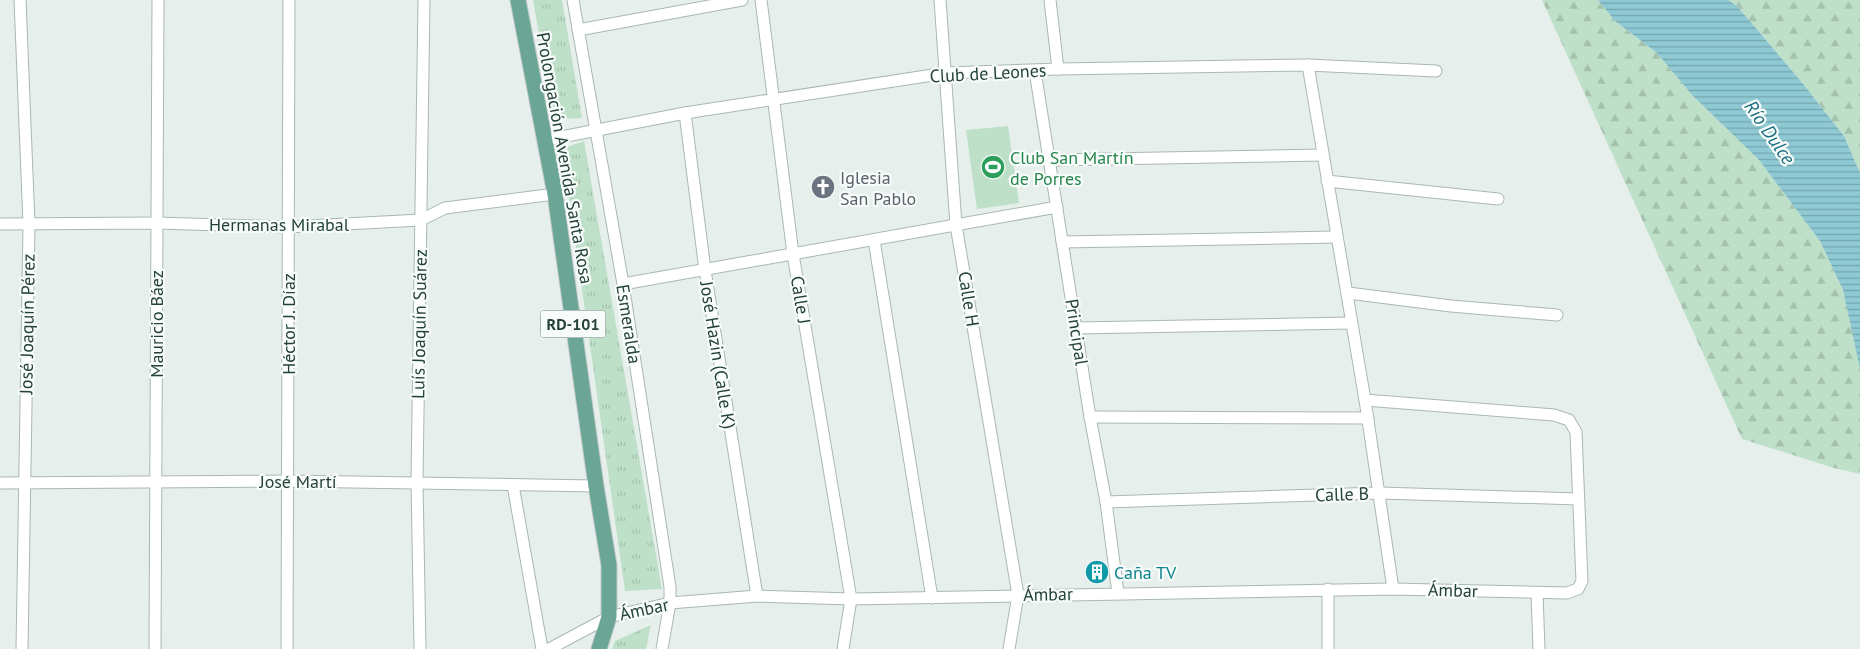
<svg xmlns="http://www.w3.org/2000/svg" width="1860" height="649" viewBox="0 0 1860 649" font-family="'PT Sans',sans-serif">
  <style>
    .forest { fill: url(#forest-firs) }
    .park { fill: url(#park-tufts) }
    .garden { fill: #bfe0c8 }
    .water { fill: url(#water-rules) }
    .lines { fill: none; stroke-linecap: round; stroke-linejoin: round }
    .minor-casing { stroke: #a8b8b2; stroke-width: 13 }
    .primary-casing { stroke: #c2cac8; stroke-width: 17 }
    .minor { stroke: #fff; stroke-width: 11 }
    .primary { stroke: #6aa596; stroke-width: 15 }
    .labels { text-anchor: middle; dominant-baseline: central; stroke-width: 4.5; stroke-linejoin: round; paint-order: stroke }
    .shield { fill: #f7fbf9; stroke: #637a73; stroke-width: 1 }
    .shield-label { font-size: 16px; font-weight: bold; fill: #24423a }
    .street-label { font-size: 18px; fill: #24423a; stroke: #f7fbf9 }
    .leisure-label { font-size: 18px; fill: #27864d; stroke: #f7fbf9; text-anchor: start }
    .worship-label { font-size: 18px; fill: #5b616d; stroke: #f7fbf9; text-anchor: start }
    .culture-label { font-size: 18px; fill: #0d838f; stroke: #f7fbf9; text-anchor: start }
    .water-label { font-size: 19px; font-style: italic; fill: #1c6f80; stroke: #f7fbf9 }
  </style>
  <defs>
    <pattern id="forest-firs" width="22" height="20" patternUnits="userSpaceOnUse" patternTransform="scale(1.25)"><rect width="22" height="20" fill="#bfe0c8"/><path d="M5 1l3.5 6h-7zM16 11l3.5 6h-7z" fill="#a4c1ad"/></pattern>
    <pattern id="park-tufts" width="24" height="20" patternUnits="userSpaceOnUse" patternTransform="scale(1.25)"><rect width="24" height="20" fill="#bfe0c8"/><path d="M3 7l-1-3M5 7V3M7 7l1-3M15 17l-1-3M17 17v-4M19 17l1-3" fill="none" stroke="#a4c1ad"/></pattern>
    <pattern id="water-rules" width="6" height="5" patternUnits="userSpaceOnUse" patternTransform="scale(1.25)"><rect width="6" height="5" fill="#8ec9d4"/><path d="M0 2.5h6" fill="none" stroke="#74a5ad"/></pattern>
  </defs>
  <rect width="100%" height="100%" fill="#e6efeb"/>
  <g class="forest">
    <path d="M1542,0h56l17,21 42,32 35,42 67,65 61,81 23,49 14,62 3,17v105l-26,-6 -92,-29z"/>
    <path d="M1728,0h132v173l-16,-37 -44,-56 -63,-74z"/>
  </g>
  <g class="park">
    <path d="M533,0h29l20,118 -28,1z"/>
    <path d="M584,141l78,448 -37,2 -63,-442z"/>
    <path d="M651,625l-5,24h-34l3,-8z"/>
  </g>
  <path class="garden" d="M1008,126l11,77 -42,6 -11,-79z"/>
  <path class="water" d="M1598,0h130l9,6 63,74 44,56 16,37v196l-17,-79 -23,-49 -61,-81 -67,-65 -35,-42 -42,-32z"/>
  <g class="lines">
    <g class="minor-casing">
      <g id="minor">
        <path d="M20,0l9,224 -7,425"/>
        <path d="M573,0l50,284 47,303v16l-8,46"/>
        <path d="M761,0l32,254 58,345 -8,50"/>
        <path d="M940,0l16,225 62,370 -9,54"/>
        <path d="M1050,0l8,69"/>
        <path d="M578,30l164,-30"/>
        <path d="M1308,65l57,335 28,189"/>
        <path d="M1035,71l55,346 16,85 12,91"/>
        <path d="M685,113l20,157 52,326"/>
        <path d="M546,140l139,-27 261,-40 112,-4 250,-4 128,6"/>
        <path d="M1049,160l274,-5"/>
        <path d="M1327,181l171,18"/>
        <path d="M0,224l157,-1 131,4 133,-7 24,-12 110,-14"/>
        <path d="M874,240l58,358"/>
        <path d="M1062,242l275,-5"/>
        <path d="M623,284l434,-77"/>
        <path d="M1348,293l103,13 106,9"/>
        <path d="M1076,328l275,-5"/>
        <path d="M1090,417l278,1"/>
        <path d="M0,483l288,-2 308,5"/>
        <path d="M513,485l29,164"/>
        <path d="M1106,502l274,-9 198,6"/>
        <path d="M1537,593l2,56"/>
        <path d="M155,649l3,-649"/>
        <path d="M287,649l2,-649"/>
        <path d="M420,649l-3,-167 7,-482"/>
        <path d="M549,649l60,-32 61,-14 87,-7 94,3 542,-10 174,4 11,-4 4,-8 -6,-149 -7,-12 -15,-5 -189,-15"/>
        <path d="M1328,649v-60"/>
      </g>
    </g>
    <g class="primary-casing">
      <path id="primary" d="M518,0l37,194 41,292 13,79v52l-10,32"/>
    </g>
    <use href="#minor" class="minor"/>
    <use href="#primary" class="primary"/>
  </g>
  <defs>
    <g id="stadium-disc" transform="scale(1.25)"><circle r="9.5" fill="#2e9e5b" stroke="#f7fbf9"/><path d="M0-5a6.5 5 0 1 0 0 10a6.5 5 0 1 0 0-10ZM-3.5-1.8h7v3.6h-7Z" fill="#fff"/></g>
    <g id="church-disc" transform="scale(1.25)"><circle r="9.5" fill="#6b7280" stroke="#f7fbf9"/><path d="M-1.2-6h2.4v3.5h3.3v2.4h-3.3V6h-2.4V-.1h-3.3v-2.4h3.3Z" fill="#fff"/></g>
    <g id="building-disc" transform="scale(1.25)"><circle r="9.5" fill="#0f9aa8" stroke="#f7fbf9"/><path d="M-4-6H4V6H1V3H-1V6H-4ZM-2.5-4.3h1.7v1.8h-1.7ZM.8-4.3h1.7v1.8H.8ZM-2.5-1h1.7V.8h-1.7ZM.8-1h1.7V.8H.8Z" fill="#fff"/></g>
  </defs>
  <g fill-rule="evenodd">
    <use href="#stadium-disc" x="993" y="167"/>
    <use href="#church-disc" x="823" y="187"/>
    <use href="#building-disc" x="1097" y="572"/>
  </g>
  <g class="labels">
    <rect class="shield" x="540.5" y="310.5" width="65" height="27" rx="4"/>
    <g class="shield-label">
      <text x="573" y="324">RD-101</text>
    </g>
    <g class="street-label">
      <text transform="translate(988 73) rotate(-3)">Club de Leones</text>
      <text transform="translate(565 158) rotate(80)">Prolongación Avenida Santa Rosa</text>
      <text x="279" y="224">Hermanas Mirabal</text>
      <text transform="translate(969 299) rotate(81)">Calle H</text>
      <text transform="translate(801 300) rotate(81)">Calle J</text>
      <text transform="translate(27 324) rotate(-89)">José Joaquín Pérez</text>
      <text transform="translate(156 324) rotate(-90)">Mauricio Báez</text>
      <text transform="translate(288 324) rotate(-90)">Héctor J. Díaz</text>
      <text transform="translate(419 324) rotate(-89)">Luís Joaquín Suárez</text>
      <text transform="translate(629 324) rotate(81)">Esmeralda</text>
      <text transform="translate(1077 332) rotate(81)">Principal</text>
      <text transform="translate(718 355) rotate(81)">José Hazin (Calle K)</text>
      <text x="298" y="481">José Martí</text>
      <text transform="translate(1342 494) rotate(-2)">Calle B</text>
      <text transform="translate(1453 590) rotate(2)">Ámbar</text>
      <text transform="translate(1048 594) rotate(-1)">Ámbar</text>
      <text transform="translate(644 609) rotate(-12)">Ámbar</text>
    </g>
    <g class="leisure-label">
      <text x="1010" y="157">Club San Martín<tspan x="1010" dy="21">de Porres</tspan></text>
    </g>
    <g class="worship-label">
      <text x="840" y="177">Iglesia<tspan x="840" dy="21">San Pablo</tspan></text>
    </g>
    <g class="culture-label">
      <text x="1114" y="572">Caña TV</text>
    </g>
    <g class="water-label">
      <text transform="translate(1770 132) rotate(55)">Río Dulce</text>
    </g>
  </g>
</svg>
